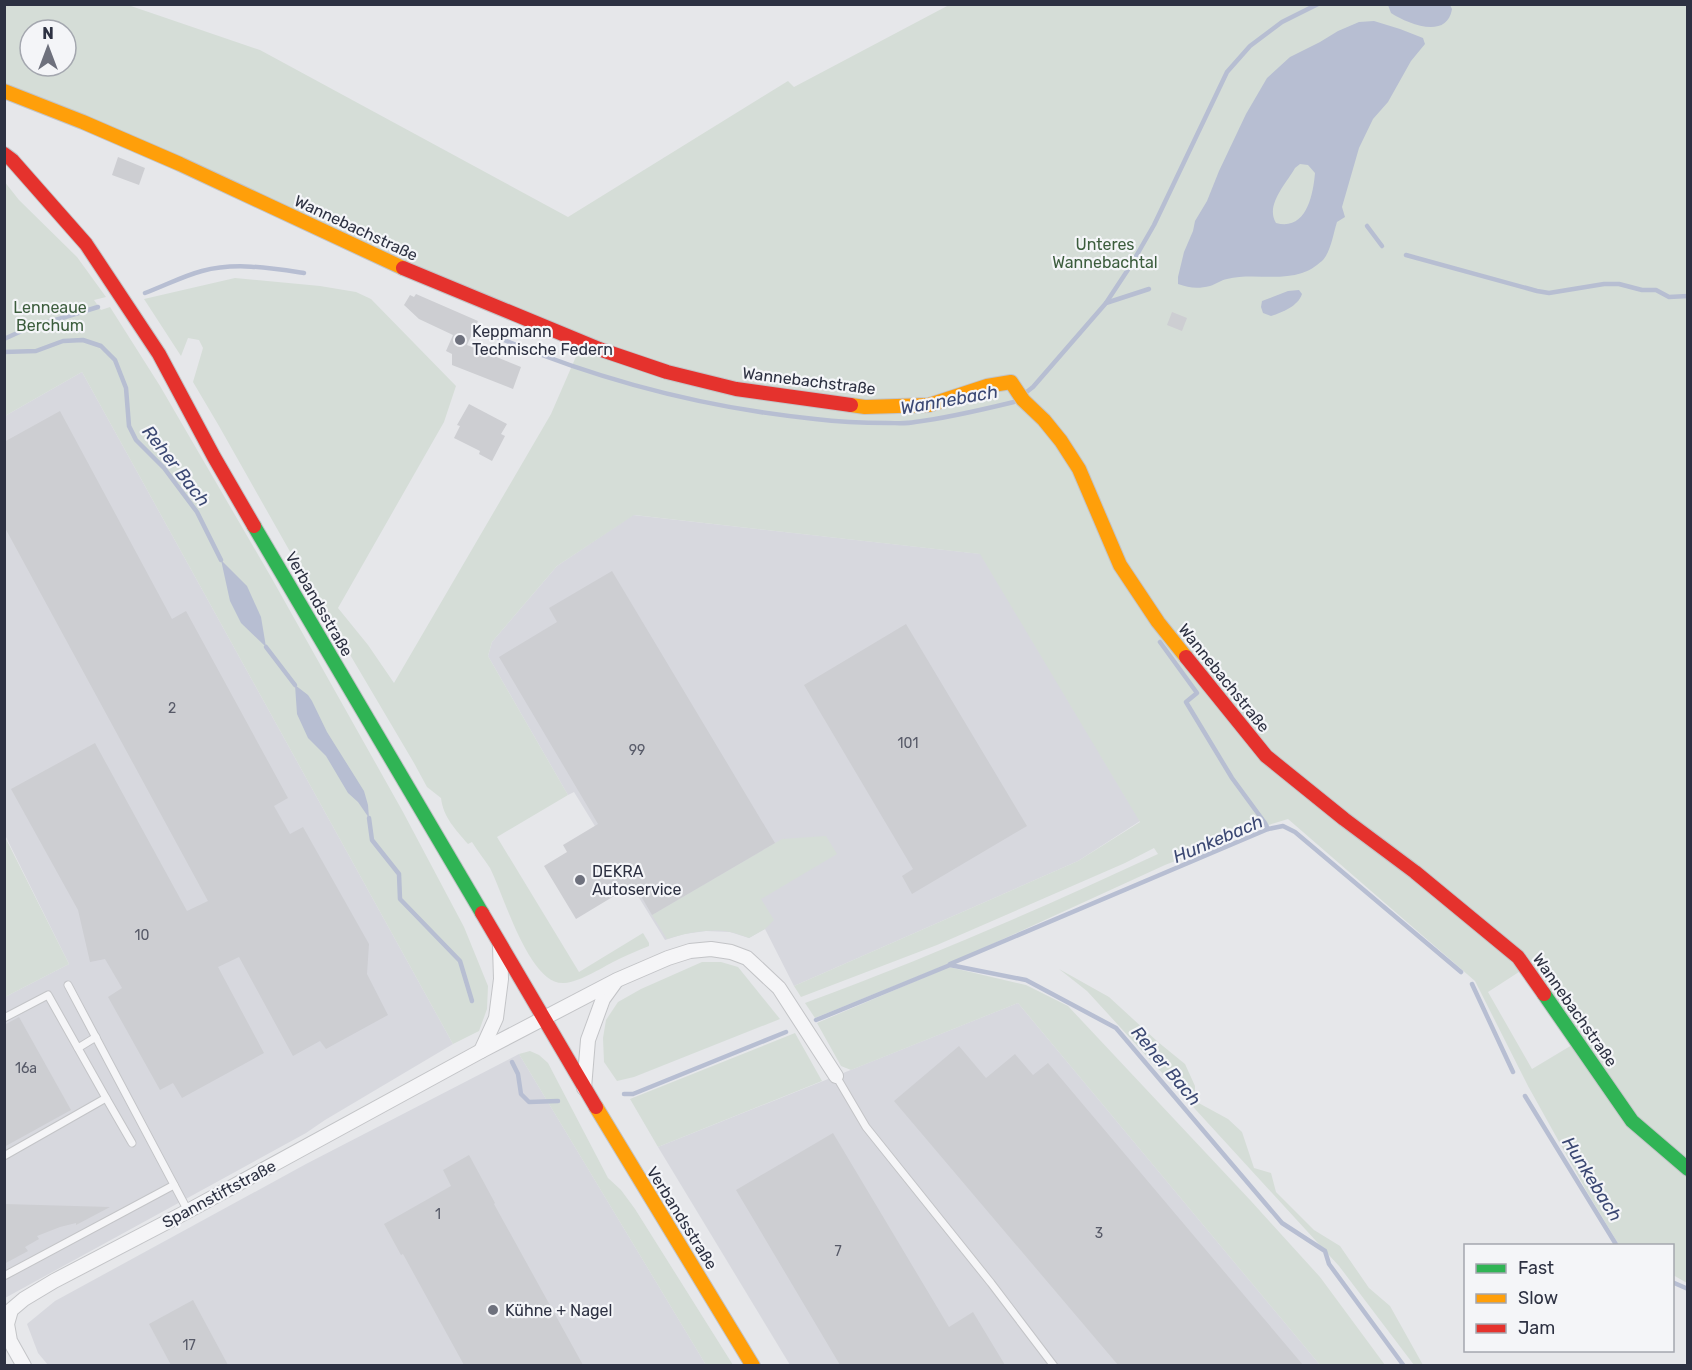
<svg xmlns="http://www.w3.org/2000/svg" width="1692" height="1370" viewBox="0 0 1692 1370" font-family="Rubik,sans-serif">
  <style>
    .built { fill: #d7d8de }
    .green { fill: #d5ddd7; fill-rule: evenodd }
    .water { fill: #b7bed2; fill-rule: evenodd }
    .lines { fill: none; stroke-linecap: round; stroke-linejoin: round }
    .stream { stroke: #b7bed2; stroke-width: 4.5 }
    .building { fill: #cdced2 }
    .lane-casing { stroke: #c3c4c7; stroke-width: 9 }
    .street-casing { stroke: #c3c4c7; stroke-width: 16 }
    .fast-casing { stroke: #c3c4c7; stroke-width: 16 }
    .slow-casing { stroke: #c3c4c7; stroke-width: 16 }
    .jam-casing { stroke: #c3c4c7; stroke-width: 16 }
    .lane { stroke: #f5f5f7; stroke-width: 7 }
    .street { stroke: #f5f5f7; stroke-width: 14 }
    .fast { stroke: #30b455; stroke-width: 14 }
    .slow { stroke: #ff9f0a; stroke-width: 14 }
    .jam { stroke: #e5322d; stroke-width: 14 }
    .poi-dot { fill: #6e717d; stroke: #f4f5f8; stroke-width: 2 }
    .labels { text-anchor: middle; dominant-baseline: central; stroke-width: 4.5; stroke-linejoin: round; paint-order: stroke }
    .number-label { font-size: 14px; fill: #575a68 }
    .street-label { font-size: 16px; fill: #2d3142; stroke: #f4f5f8 }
    .park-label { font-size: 16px; fill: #3c5d3d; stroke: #f4f5f8 }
    .poi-label { font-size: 16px; fill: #2d3142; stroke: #f4f5f8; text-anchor: start }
    .water-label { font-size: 18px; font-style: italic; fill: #3b4873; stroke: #f4f5f8 }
  </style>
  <rect width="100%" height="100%" fill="#e6e7ea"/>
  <g class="built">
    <path d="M82,372l371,672 -128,76 -19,13 -301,165v-301l64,-33 -64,-129v-419z"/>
    <path d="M633,515l348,39 159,267 -62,40 -284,125 -29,-57 -16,9 -19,-6 -24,-1 -22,3 -19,6 -91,-148 -6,3 -80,-139 4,-14 65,-76z"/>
    <path d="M1018,1003l302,362h-530l-132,-218z"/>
    <path d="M519,1054l187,311h-658l-10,-12 -11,-29 28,-23 251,-137z"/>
  </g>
  <g class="green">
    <path d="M4,5h124l132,45 308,167 220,-136 6,6 155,-82h738v1164l-55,-48 -51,-63 47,67 59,51v107l-14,-8 -1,-29 -53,-1 -32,-53 -59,-106 -53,-105 -187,-162 -29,9 -94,37 -212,97 -138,56 -10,-15c120,-44 237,-95 353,-149l-4,-6 -29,15 -188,82 -136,52 -7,-11 284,-125 62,-39 -160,-268 -346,-39 -77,51 -65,76 -4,14 80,139 -71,42 82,135 64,-39 6,10v3c-10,4 -20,8 -30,13 -15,7 -38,23 -55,24 -35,2 -60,-88 -74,-115 -6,-9 -13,-18 -18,-26l-4,2c-12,-14 -25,-27 -27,-46l-14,-11 -13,-24 -104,-176 -91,-161 -26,-44 10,-34 -4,-8 -11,-2 -7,18 -37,-57 91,-21 85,8 36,6 15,7 85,87 -12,36 -106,186 30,37 26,38 157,-269 30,-69 16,7 69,24 70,17 129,17 64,-2 58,-20 19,-1 35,37 35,48 38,86 6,-6 -36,-86 -33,-46 -24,-23 -12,-18 -28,5 -59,17 -63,3 -128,-18 -70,-17 -66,-24 -310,-133 -206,-95 -80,-30zM30,30h36v36h-36zM1522,970l50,75 -40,24 -44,-77z"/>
    <path d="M4,181l15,19 58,57 29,40 -12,3 7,10 9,-3 50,79 111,191 132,235 61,115 24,59 -1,23 -8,22 -26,13 -371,-672 -77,44z"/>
    <path d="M4,835l65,129 -64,33h-1z"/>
    <path d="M826,836l11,18 -76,45 13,21 -9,9 -16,9c-6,-2 -13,-5 -19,-6 -21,-4 -43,1 -63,7l-15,-24 130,-76z"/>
    <path d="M702,962h19l17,5 42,52 -146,58 -17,4 -13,-19 -1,-24 3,-18 12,-18 23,-13z"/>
    <path d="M949,967l77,18 42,21 183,195 69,76 65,88h-65l-302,-362 -167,67 -10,-4 -24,-43z"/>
    <path d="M1059,969l50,28 49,45 27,22 10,22v15l33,18 14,13 12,36 17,5 5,19 38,38 26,16 29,42 21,18 33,59h-9l-75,-99 -252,-275z"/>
    <path d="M795,1033l27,48 -164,66 -28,-48z"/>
    <path d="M530,1051l9,4 9,8 60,115 13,12 14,19 98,156h-27l-187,-311z"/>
  </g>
  <g class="water">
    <path d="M1388,5h62l2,4c-5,31 -44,15 -61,4z"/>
    <path d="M1374,21l26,8 23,9 2,6 -14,17 -23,41 -15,17 -14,29 -17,59 3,10 -8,5c-4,12 -6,30 -15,39 -6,5 -13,10 -20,12 -24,8 -51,0 -75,6 -6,1 -11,5 -17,7 -12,3 -21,2 -32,-2v-7l6,-25 9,-21 2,-10 12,-20 12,-30 27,-57 21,-36 23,-21 30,-15 18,-11 21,-9zM1300,164l8,1 7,8c-2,23 -9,58 -39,50 -11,-18 10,-39 19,-55z"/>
    <path d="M1299,290l3,4c-4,12 -19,18 -31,22l-8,-3 -2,-6 1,-6 26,-10z"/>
    <path d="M221,560l26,26 14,31 5,30 -25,-24 -11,-22z"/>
    <path d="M295,685l13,10 4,6 15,31 37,59 4,14 1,13 -11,-16 -10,-9 -22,-37 -18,-18 -11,-24z"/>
  </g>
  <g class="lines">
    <g class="stream">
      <path d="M1367,226l15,20"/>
      <path d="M1406,255l131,36 12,2 55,-9h15l23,6h14l13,7 19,-1"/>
      <path d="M145,293c19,-7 38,-17 57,-22 33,-9 69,-3 102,2"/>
      <path d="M1106,303l43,-14"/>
      <path d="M497,337c101,43 209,71 318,82 24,3 48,4 73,4 9,0 18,1 27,-1 33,-4 66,-12 99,-20l4,-3"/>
      <path d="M4,339l22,-10 72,-22"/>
      <path d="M4,352l32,-1 27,-10 20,-1 18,6 14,14 11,28 3,38 7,14 28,28 33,44 24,48"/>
      <path d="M1024,394l9,-7 73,-84 25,-38 23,-40 73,-153 23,-26 32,-24 36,-18"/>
      <path d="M1160,642l37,51 -11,9 46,76 33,45 3,6"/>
      <path d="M266,647l29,38"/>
      <path d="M369,818l3,22 27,34 1,25 60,62 12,40"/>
      <path d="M950,964l318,-135 15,-3 12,6 166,140"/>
      <path d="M1472,984l41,88"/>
      <path d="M816,1020l134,-55 76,15 90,48 166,195 43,28 4,13 75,102"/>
      <path d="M512,1062l6,12 3,20 8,8 29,-1"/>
      <path d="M624,1094h9l153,-62"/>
      <path d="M1525,1096l92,150"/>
      <path d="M1672,1282l16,7"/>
    </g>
  </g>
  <g class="building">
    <path d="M118,157l27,11 -6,17 -27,-10z"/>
    <path d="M416,294l62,27 -11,24 54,22 -8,22 -61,-24v-11l-6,-3 7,-16 -34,-16 -15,-14 6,-10 4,2z"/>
    <path d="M1172,312l15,6 -5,13 -15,-6z"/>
    <path d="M469,404l38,20 -6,10 4,2 -13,25 -13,-7 1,-3 -26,-13 6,-12 -3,-1z"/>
    <path d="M60,411l112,208 14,-8 102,187 -14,8 16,28 13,-7 66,117 -2,30 21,41 -62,34 -6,-8 -27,15 -54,-99 -21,10 46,86 -82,45 -9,-15 -13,7 -52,-93 14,-9 -17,-29 -15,3 -12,-52 -67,-121 84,-46 92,168 21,-10 -204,-375v-84z"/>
    <path d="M612,571l163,272 -123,72 -18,-31 -58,35 -32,-53 23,-14 -4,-7 35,-21 -99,-167 58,-35 -8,-14z"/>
    <path d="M906,624l121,202 -115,68 -10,-18 11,-7 -109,-184z"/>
    <path d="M19,1017l52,93 -67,37v-122z"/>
    <path d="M959,1046l27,32 29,-24 18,21 15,-12 255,302h-185l-224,-264z"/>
    <path d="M833,1133l116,194 24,-15 32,53h-165l-104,-175z"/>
    <path d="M469,1155l26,48 -1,1 89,161h-119l-61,-111 -2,1 -17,-31 67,-38 -8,-16z"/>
    <path d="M4,1204l106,3 -34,18v-2l-16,4 -23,9 2,3 -14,8 3,4 -24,13z"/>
    <path d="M193,1300l35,65h-57l-22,-41z"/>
  </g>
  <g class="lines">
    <g class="lane-casing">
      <g id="lane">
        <path d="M68,985l120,226"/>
        <path d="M4,1018l44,-23 58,103 -102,58"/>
        <path d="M78,1048l18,-11"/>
        <path d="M836,1076l30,51 125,156 63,83"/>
        <path d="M106,1098l26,45"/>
        <path d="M4,1276l170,-91"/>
      </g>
    </g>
    <g class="street-casing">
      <g id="street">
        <path d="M481,1051l15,-33 5,-39 -1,-33"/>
        <path d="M584,1088l4,-48 15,-41 13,-18"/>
        <path d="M24,1366l-14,-25 -3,-17 4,-14 13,-11 30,-18 134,-70 293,-160 136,-71 51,-22 22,-7 21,-2 20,3 16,6 32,30 57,88"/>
      </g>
    </g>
    <g class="fast-casing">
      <g id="fast">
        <path d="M254,526l228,387"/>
        <path d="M1544,994l88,127 56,48"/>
      </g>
    </g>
    <g class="slow-casing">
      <g id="slow">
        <path d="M4,91l79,31 97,42 223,104"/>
        <path d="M851,405l14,2 64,-2 58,-19 24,-4 12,18 21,20 17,21 18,28 41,96 38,57 28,35"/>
        <path d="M596,1107l157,259"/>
      </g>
    </g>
    <g class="jam-casing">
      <g id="jam">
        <path d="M4,154l8,6 74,84 73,110 55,103 40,69"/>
        <path d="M403,268l196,81 68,23 69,17 115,16"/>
        <path d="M1186,657l80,99 78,63 71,53 103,85 26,37"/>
        <path d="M482,913l114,194"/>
      </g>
    </g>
    <use href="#lane" class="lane"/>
    <use href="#street" class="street"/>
    <use href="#fast" class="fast"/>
    <use href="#slow" class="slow"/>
    <use href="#jam" class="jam"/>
  </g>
  <g class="poi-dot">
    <circle cx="460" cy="340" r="6"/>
    <circle cx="580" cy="880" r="6"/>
    <circle cx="493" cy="1310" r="6"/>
  </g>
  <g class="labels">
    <g class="number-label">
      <text x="172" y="708">2</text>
      <text x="908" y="743">101</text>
      <text x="637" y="750">99</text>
      <text x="142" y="935">10</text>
      <text x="26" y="1068">16a</text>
      <text x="438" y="1214">1</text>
      <text x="1099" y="1233">3</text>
      <text x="838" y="1251">7</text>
      <text x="189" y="1345">17</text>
    </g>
    <g class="street-label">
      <text transform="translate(356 228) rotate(25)">Wannebachstraße</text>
      <text transform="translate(809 381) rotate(7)">Wannebachstraße</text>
      <text transform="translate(319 604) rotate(60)">Verbandsstraße</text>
      <text transform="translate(1224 678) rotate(51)">Wannebachstraße</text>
      <text transform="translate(1575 1010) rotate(55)">Wannebachstraße</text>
      <text transform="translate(219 1194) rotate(-28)">Spannstiftstraße</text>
      <text transform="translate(682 1218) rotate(58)">Verbandsstraße</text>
    </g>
    <g class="park-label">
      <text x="1105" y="244">Unteres<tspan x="1105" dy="18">Wannebachtal</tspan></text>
      <text x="50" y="307">Lenneaue<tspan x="50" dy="18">Berchum</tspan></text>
    </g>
    <g class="poi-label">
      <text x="472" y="331">Keppmann<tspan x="472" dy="18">Technische Federn</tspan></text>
      <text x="592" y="871">DEKRA<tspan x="592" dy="18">Autoservice</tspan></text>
      <text x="505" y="1310">Kühne + Nagel</text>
    </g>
    <g class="water-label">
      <text transform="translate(949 400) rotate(-10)">Wannebach</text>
      <text transform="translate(176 466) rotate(52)">Reher Bach</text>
      <text transform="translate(1218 839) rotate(-23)">Hunkebach</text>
      <text transform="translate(1166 1066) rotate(50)">Reher Bach</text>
      <text transform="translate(1592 1179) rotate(58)">Hunkebach</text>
    </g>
  </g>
  <rect width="1692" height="1370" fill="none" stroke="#2d3142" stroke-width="12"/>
  <rect x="1464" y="1244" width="210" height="108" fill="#f4f5f8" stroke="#a4a7af" stroke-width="1.5"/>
  <rect x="1476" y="1264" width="30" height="9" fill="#30b455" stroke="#a4a7af" stroke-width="1.5"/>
  <text x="1518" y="1274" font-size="18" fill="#2d3142">Fast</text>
  <rect x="1476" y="1294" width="30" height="9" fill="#ff9f0a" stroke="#a4a7af" stroke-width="1.5"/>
  <text x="1518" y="1304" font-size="18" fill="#2d3142">Slow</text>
  <rect x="1476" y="1324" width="30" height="9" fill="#e5322d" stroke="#a4a7af" stroke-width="1.5"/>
  <text x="1518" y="1334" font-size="18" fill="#2d3142">Jam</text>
  <g transform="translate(48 48)"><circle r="28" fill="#f4f5f8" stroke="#a4a7af" stroke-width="1.5"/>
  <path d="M0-4.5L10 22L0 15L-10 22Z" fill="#6e717d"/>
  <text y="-9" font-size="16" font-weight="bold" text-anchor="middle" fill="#2d3142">N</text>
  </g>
</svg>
